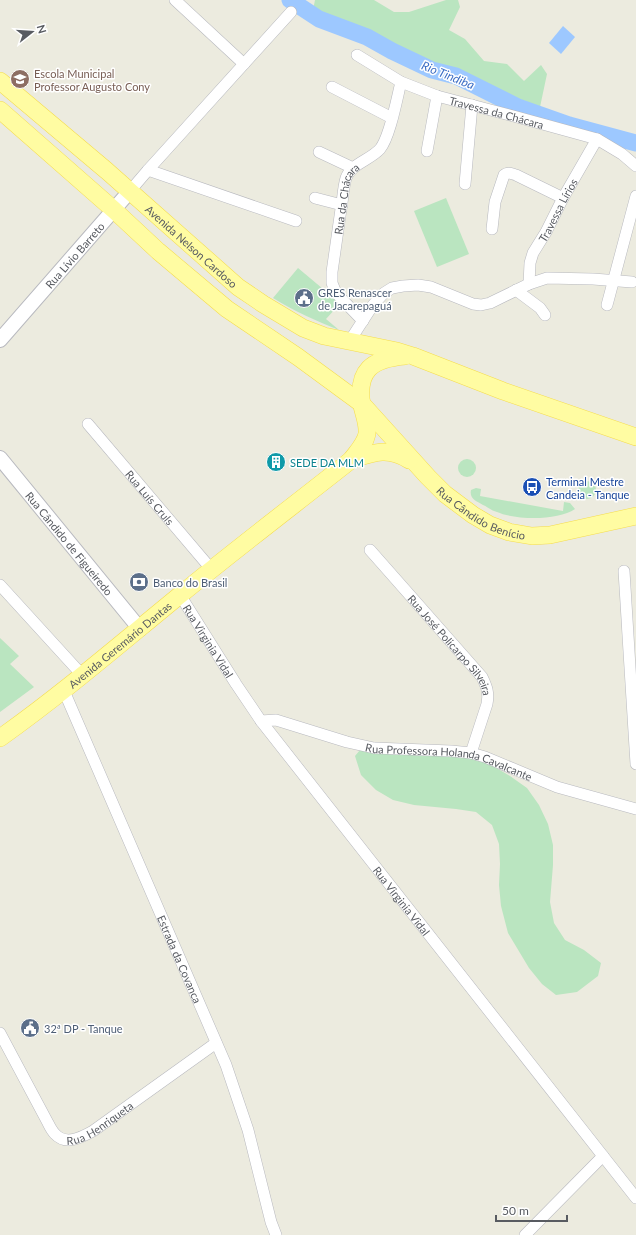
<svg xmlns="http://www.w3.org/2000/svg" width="636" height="1235" viewBox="0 0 636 1235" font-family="Lato,sans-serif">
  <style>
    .green { fill: #bae5c0 }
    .water { fill: #9dc8ff }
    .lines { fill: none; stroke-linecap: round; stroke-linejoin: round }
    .river { stroke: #9dc8ff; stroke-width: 17 }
    .minor-casing { stroke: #b8b9bf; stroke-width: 12 }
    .tertiary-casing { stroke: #b8b9bf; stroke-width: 16 }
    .primary-casing { stroke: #f5dc4f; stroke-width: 18 }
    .minor { stroke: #fff; stroke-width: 11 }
    .tertiary { stroke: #fff; stroke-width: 14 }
    .primary { stroke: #fffca2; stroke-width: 17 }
    .labels { text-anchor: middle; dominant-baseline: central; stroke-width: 3; stroke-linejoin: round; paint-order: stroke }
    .education-label { font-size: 11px; fill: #785e54; stroke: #fff; text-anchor: start }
    .street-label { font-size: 11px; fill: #585b61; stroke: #fff }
    .service-label { font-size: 11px; fill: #4e5e75; stroke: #fff; text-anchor: start }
    .culture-label { font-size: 11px; fill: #0d838f; stroke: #fff; text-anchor: start }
    .transit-label { font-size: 11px; fill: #164399; stroke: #fff; text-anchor: start }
    .water-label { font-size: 12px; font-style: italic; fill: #3c6ec5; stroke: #fff }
  </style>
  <rect width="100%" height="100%" fill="#ecebdf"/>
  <g class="green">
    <path d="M315,0h59l20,12h15l37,-12h12l2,7 -11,23 16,9 19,22 23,3 17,17 17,-16 6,9 -7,33 -137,-54 -35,-20 -44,-15 -11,-8z"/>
    <path d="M446,198l23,56 -32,13 -23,-56z"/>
    <path d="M298,268l37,31 1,9 -10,11 13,11c-23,-9 -45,-19 -66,-32z"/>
    <circle cx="467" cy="468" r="9"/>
    <circle cx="587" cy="490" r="9"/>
    <path d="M476,488l5,1 -1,7 83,15 1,-9 6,1 5,6c-17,12 -60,11 -78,3 -5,-1 -9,-5 -14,-7 -6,-4 -14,-6 -12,-15z"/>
    <path d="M0,638l19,18 -9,8 24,23 -34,25z"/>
    <path d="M360,750l106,7 22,6 22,13 17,12 12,17 9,19 5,21v20l-3,37 4,21 11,17 19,10 17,13 -3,13 -21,16 -21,3 -14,-11 -13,-16 -21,-35 -7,-27 -2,-21 1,-21 -1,-20 -7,-19 -16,-13 -20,-3 -42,-4 -21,-5 -17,-10 -15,-15 -6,-19z"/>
  </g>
  <path class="water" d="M563,26l12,11 -14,17 -12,-11z"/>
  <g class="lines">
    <path class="river" d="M290,0l29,19 48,18 25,14 40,19 24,6 62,31 51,18 67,18"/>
    <g class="minor-casing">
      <g id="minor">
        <path d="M175,0l69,64"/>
        <path id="s1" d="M357,55l44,27 36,14 80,21 80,22 25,15 14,12"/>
        <path d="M332,87l60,31"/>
        <path d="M427,151l10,-55"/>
        <path d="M319,152l34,16"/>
        <path d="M148,170l148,51"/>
        <path d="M465,184l7,-79"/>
        <path d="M130,191l18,-21 143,-158"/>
        <path d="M315,198l27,7"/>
        <path d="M492,229l3,-27 9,-27c4,-4 8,-1 12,0l47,23"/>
        <path id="s2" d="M529,284l1,-21 3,-10 13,-21 17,-34 34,-59"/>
        <path d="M516,290l24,18 5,7"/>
        <path d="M607,305l29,-109"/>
        <path id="s3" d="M363,321l-27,-28 -4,-10v-11c3,-21 6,-42 9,-63 2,-10 2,-21 5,-31 5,-14 24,-18 34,-29 10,-12 17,-51 21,-67"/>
        <path d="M349,342l24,-37 11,-12 8,-5 11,-2 15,-1 13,2 42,17 8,1 9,-2 39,-19 18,-6 46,1 39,3"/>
        <path id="s4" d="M88,424l124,146"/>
        <path id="s5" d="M370,550l112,127c5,10 7,16 5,27l-16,49"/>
        <path d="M624,571l12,193"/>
        <path d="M0,585l83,91"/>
        <path id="s6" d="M180,595l56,89 25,37 375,477"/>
        <path id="s7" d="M64,691l162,374 22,65 23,92 5,13"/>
        <path id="s8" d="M261,721l15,-1 71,22 27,6 77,3 20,2 14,4 72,30 79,22"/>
        <path id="s9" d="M0,1033l48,90c2,4 4,8 7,11 11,12 27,3 38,-3l123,-88"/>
        <path d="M525,1235l78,-79"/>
      </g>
    </g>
    <g class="tertiary-casing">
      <g id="tertiary">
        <path id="s10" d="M0,340l130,-149"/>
        <path id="s11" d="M0,458l140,171"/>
      </g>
    </g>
    <g class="primary-casing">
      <g id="primary">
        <path id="s12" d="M0,81l107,90 131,116 25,17 40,24 21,8 73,15 16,5 90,35 133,46"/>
        <path id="s13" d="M0,110l114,100 44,41 69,58 71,48 64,47 66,73 17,17 28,21 17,10 19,7 23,4 18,-1 86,-19"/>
        <path d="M351,460c21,-7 37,-14 58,0"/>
        <path id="s14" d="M0,738c62,-44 120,-94 180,-143 56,-46 114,-90 171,-135 6,-8 14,-16 16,-26 1,-10 -3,-19 -5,-28 -6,-36 10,-47 43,-50"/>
      </g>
    </g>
    <use href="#minor" class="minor"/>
    <use href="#tertiary" class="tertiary"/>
    <use href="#primary" class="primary"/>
  </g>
  <defs>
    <g id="school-disc" transform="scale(1)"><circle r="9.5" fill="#8d6e63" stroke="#fff"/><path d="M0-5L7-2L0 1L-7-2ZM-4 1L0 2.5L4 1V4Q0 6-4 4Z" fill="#fff"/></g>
    <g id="civic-disc" transform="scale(1)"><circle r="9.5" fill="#5c6f8a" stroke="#fff"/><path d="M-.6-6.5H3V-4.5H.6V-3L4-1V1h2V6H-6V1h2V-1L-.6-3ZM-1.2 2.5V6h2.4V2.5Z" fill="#fff"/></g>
    <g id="building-disc" transform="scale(1)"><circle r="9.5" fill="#0f9aa8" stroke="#fff"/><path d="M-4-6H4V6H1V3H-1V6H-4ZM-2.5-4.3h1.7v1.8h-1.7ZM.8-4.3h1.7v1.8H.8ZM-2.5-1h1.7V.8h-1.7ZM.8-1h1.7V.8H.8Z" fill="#fff"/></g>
    <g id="bus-disc" transform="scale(1)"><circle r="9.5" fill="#1a4fb4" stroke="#fff"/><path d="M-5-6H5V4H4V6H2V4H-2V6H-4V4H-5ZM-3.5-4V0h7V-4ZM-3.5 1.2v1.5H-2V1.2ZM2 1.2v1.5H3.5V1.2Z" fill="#fff"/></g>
    <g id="bank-disc" transform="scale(1)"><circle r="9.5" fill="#5c6f8a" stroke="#fff"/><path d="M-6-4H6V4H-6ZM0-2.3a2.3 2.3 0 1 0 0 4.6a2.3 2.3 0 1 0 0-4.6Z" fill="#fff"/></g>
  </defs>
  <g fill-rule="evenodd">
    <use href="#school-disc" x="20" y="79"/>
    <use href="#civic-disc" x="304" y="298"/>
    <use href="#building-disc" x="276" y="462"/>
    <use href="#bus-disc" x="532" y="487"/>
    <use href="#bank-disc" x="139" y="582"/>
    <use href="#civic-disc" x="30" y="1028"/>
  </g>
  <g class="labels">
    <g class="education-label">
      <text x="34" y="73">Escola Municipal<tspan x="34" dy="13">Professor Augusto Cony</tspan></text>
    </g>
    <g class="street-label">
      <text stroke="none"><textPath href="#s1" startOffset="152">Travessa da Chácara</textPath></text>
      <text stroke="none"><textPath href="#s3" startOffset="136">Rua da Chácara</textPath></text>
      <text stroke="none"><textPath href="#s2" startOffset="81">Travessa Lírios</textPath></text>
      <text stroke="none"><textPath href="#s12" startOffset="253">Avenida Nelson Cardoso</textPath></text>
      <text stroke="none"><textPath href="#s10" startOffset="113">Rua Lívio Barreto</textPath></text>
      <text stroke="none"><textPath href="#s4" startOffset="96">Rua Luís Cruls</textPath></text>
      <text stroke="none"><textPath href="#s13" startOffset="631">Rua Cândido Benício</textPath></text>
      <text stroke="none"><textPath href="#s11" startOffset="110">Rua Cândido de Figueiredo</textPath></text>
      <text stroke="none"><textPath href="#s6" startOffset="54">Rua Virginia Vidal</textPath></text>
      <text stroke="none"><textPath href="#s14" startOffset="152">Avenida Geremário Dantas</textPath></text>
      <text stroke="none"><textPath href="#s5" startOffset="125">Rua José Policarpo Silveira</textPath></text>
      <text stroke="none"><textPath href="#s8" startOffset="194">Rua Professora Holanda Cavalcante</textPath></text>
      <text stroke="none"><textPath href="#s6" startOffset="378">Rua Virginia Vidal</textPath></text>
      <text stroke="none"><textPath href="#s7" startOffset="292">Estrada da Covanca</textPath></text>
      <text stroke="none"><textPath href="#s9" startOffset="166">Rua Henriqueta</textPath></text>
    </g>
    <g class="service-label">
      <text x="318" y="292">GRES Renascer<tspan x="318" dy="13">de Jacarepaguá</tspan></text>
      <text x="153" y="582">Banco do Brasil</text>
      <text x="44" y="1028">32ª DP - Tanque</text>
    </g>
    <g class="culture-label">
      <text x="290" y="462">SEDE DA MLM</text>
    </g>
    <g class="transit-label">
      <text x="546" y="481">Terminal Mestre<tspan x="546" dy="13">Candeia - Tanque</tspan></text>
    </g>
    <g class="water-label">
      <text transform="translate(448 75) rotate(22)">Rio Tindiba</text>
    </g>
  </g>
  <g transform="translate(32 32) rotate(73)" stroke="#ffffff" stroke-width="3" paint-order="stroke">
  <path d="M0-3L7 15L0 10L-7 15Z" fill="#585b61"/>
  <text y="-6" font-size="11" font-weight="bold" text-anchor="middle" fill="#585b61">N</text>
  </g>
  <path d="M496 1215v6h71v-6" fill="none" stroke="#585b61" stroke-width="2"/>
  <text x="502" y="1215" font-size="12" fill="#585b61" stroke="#ffffff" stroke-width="3" paint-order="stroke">50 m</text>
</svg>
